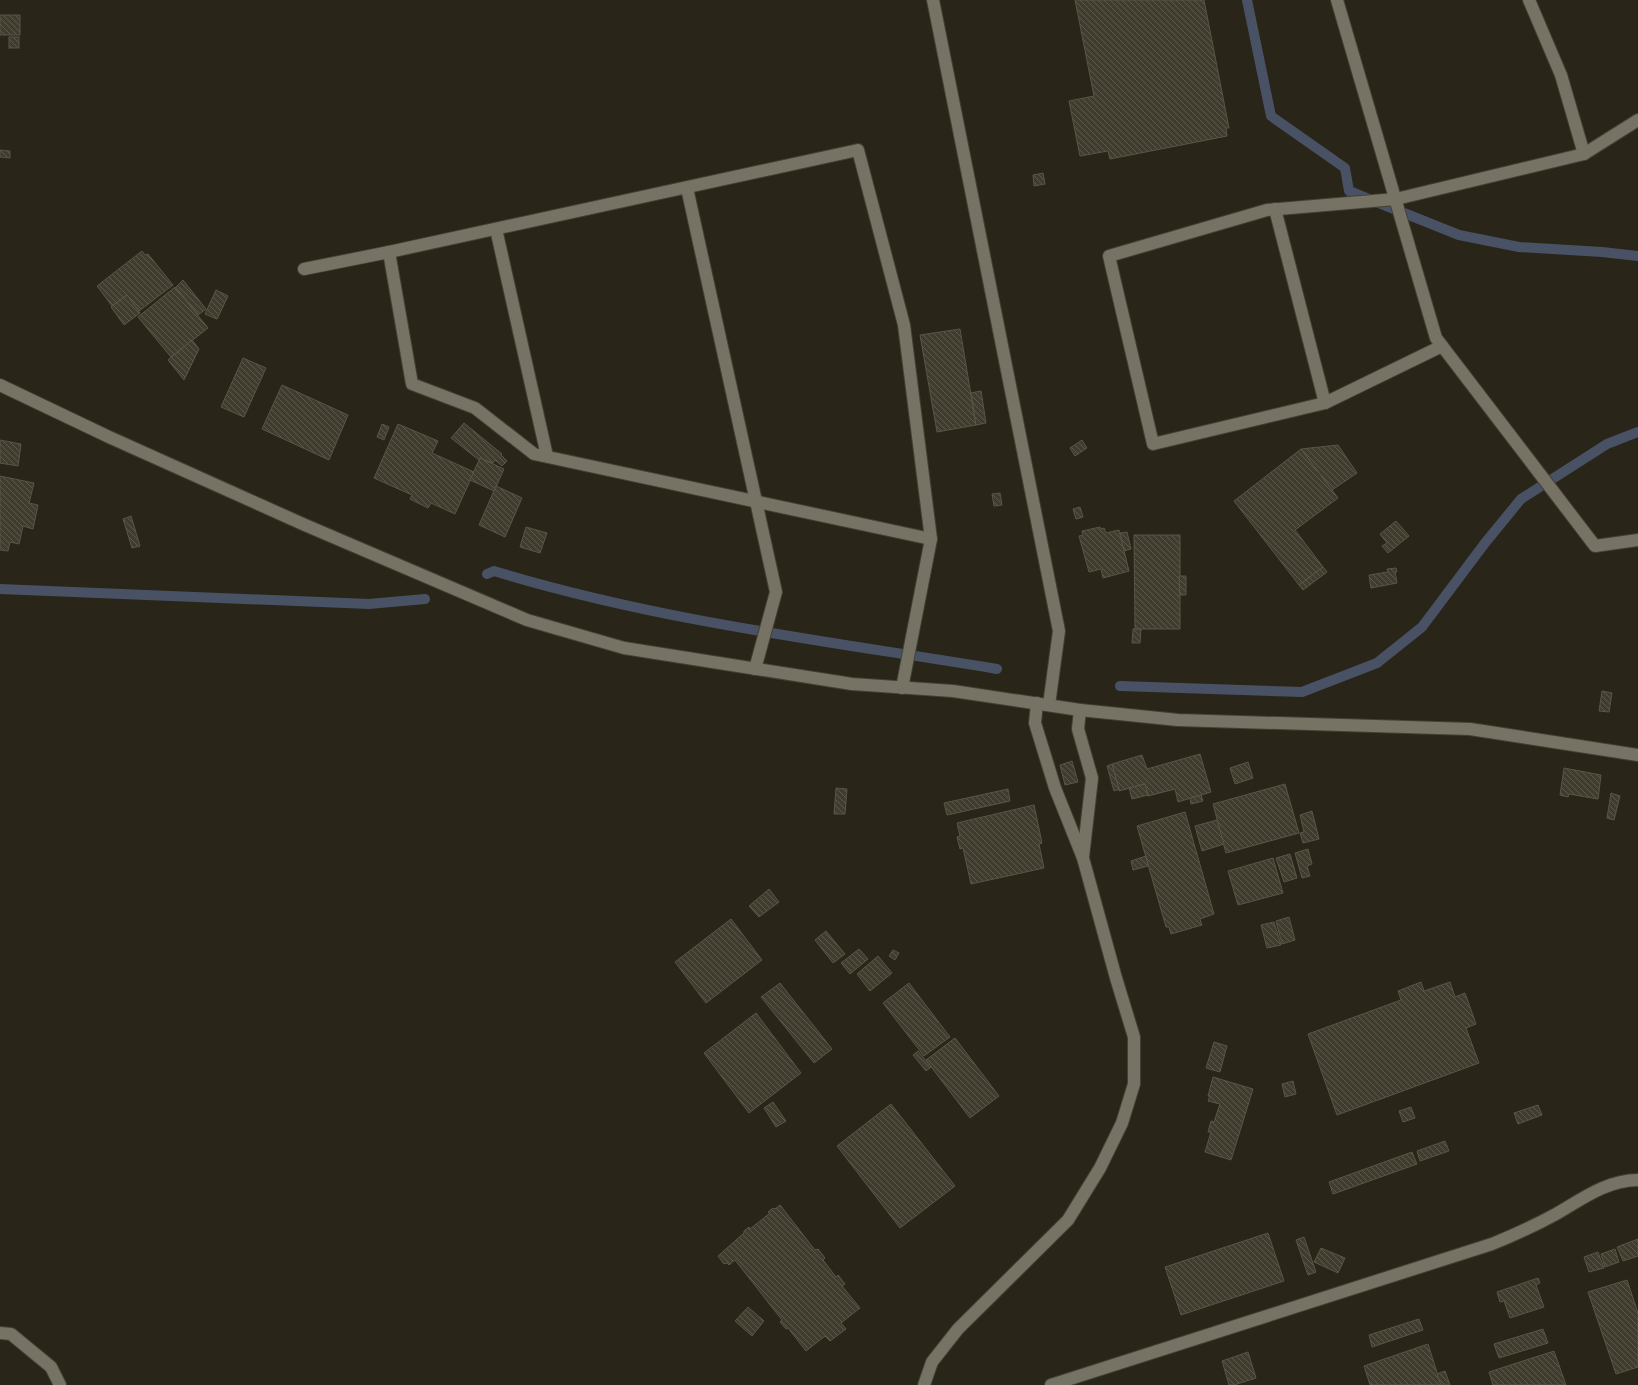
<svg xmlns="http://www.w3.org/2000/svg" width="1638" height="1385" viewBox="0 0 1638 1385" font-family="'Source Serif 4',serif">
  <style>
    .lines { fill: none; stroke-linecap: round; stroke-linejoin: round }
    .stream { stroke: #495165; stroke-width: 10 }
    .building { fill: url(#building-back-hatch); stroke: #595547 }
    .service-casing { stroke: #434036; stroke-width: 14 }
    .minor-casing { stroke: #434036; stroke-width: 14 }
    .service { stroke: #777364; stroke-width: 12 }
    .minor { stroke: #777364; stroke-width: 12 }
  </style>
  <defs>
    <pattern id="building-back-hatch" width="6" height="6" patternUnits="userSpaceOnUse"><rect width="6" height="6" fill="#403c2e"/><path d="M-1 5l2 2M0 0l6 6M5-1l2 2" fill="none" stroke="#5c594c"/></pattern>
  </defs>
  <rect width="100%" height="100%" fill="#292518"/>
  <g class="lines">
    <g class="stream">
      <path d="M1247,0l24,116 74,52 4,23 110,44 60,12 83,5 36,4"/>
      <path d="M487,574l7,-3c164,50 334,70 503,98"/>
      <path d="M0,589l369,15 56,-5"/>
      <path d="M1120,686l182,6 75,-29 45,-36 63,-84 36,-44 86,-55 31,-12"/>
    </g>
  </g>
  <g class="building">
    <path d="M1075,0h129l25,128h-3l1,8 -117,23 -2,-8 -28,5 -11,-55 25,-5z"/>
    <rect x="0" y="15" width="20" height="20"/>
    <rect x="9" y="37" width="10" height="11"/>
    <path d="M0,150l10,1v7l-10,-1z"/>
    <path d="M1043,173l2,11 -11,2 -1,-11z"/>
    <path d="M142,251l3,4 3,-1 25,31 -34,26 -12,-16 -15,11 -15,-20z"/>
    <path d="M183,280l23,29 -8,6 -22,-28z"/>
    <path d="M175,287l33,41 -37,29 -33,-40z"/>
    <path d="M216,290l12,6 -11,23 -12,-5z"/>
    <path d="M127,295l13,18 -16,12 -13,-18z"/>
    <path d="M960,329l16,96 -39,7 -17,-97z"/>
    <path d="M192,340l7,9 -15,31 -16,-20z"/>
    <path d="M243,358l23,10 -22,49 -23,-10z"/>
    <path d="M282,385l66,30 -19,45 -67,-31z"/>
    <path d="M981,391l5,32 -10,2 -5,-32z"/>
    <path d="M464,423l38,31 -1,1 6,6 -5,5 -7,-6 -2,3 -13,-5 -1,2 -28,-22z"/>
    <path d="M382,424l7,3 -5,13 -7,-3z"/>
    <path d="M398,424l40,17 -6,12 42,19 -19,42 -24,-11 -3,5 -18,-9 2,-4 -38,-17z"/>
    <path d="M0,440l21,4 -3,22 -18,-3z"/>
    <path d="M1082,440l5,8 -12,8 -5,-8z"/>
    <path d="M1338,445l19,28 -25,17 -31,-41z"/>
    <path d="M1301,449l37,49 -43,32 28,37 -24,18 -65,-84z"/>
    <path d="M480,458l24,11 -10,22 -24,-11z"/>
    <path d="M0,476l34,7 -5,20 9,2 -5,24 -10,-3 -4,18 -9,-2 -2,9 -8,-1z"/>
    <path d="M496,486l26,12 -17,39 -26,-12z"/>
    <path d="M1000,493l2,12 -8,1 -2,-12z"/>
    <path d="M1080,507l3,10 -7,2 -3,-10z"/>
    <path d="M131,516l9,30 -8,2 -9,-29z"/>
    <path d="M1396,521l13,15 -21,17 -6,-7 5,-3 -7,-9z"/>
    <path d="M526,527l21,6 -7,20 -20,-6z"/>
    <path d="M1100,527l1,2 3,-1 2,5 13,-3 10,41 -26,7 -2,-9 -12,3 -10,-36 4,-1 -1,-4z"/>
    <path d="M1127,532l4,17 -7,2 -4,-18z"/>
    <path d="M1134,535h46v94h-45z"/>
    <path d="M1323,567l4,5 -24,18 -4,-5z"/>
    <path d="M1396,568l1,4h-2l2,11 -26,5 -2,-13 19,-3 -1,-3z"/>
    <path d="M1179,576h7v19h-6z"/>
    <path d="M1133,629h8l-1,14h-8z"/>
    <path d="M1602,691l10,2 -3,19 -10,-1z"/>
    <path d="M1200,754l11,38 -33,10 -3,-13 -27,7 -3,-12 -26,7 -7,-27 30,-9 5,14z"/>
    <path d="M1072,761l6,21 -13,3 -5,-20z"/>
    <path d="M1248,762l5,16 -18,6 -5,-16z"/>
    <path d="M1112,764l7,25 -5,2 -7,-25z"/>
    <path d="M1564,768l37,7 -3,24 -29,-5 -1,3 -8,-2z"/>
    <path d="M1145,784l3,11 -16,4 -3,-11z"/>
    <path d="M1285,784l14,49 -73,20 -13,-49z"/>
    <path d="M836,788l11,1 -2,25h-11z"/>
    <path d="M1008,789l2,12 -63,14 -3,-12z"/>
    <path d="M1611,793l9,3 -6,24 -7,-2z"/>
    <path d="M1201,795l2,6 -12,3 -1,-6z"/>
    <path d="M1034,805l8,38 -3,1 5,24 -73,16 -8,-36 -3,1 -3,-12 3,-1 -3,-13z"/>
    <path d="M1312,811l7,28 -16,4 -3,-10 4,-1 -4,-17z"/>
    <path d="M1185,812l29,102 -14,5 2,6 -31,9 -2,-7h-3l-29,-101z"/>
    <path d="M1217,820l7,24 -22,7 -7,-25z"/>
    <path d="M1308,849l4,15 -5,2 3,10 -8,2 -7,-25z"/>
    <path d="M1290,854l7,24 -13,4 -8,-24z"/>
    <path d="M1146,856l2,10 -15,4 -2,-9z"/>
    <path d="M1273,858l10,35 -45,12 -10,-34z"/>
    <path d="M769,889l10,13 -20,15 -10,-11z"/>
    <path d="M1289,917l6,23 -13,4 -6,-23z"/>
    <path d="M731,919l31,41 -56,43 -31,-41z"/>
    <path d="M1274,922l7,23 -14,3 -6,-23z"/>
    <path d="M826,931l19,23 -12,9 -18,-23z"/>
    <path d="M859,949l9,10 -18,15 -9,-11z"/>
    <path d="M893,950l6,3 -4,7 -6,-4z"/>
    <path d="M878,956l14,17 -22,18 -13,-17z"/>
    <path d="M1421,982l3,9 26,-9 5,15 10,-4 11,31 -10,4 13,35 -142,52 -29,-81 93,-34 -3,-9z"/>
    <path d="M780,983l52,66 -18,14 -53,-66z"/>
    <path d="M909,983l41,54 -26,19 -41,-53z"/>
    <path d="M756,1013l45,60 -52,40 -45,-60z"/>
    <path d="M955,1038l44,58 -29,22 -44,-58z"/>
    <path d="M1214,1042l13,4 -7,26 -14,-4z"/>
    <path d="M918,1051l13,16 -5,4 -13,-16z"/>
    <path d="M1213,1077l40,12 -22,71 -26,-8 6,-20h-3l3,-11 3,1 6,-18 -12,-3 2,-5h-2z"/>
    <path d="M1293,1081l3,13 -11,3 -3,-13z"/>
    <path d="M773,1102l13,19 -10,6 -12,-19z"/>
    <path d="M891,1104l64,82 -55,42 -63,-82z"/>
    <path d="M1538,1105l4,10 -24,9 -4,-11z"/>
    <path d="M1411,1107l4,11 -12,4 -4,-11z"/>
    <path d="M1445,1141l4,10 -29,10 -3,-10z"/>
    <path d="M1412,1152l5,12 -84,30 -4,-12z"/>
    <path d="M780,1205l35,45 3,-1 7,9 -2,2 13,17 2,-2 7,9 -3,2 18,22 -19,15 5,6 -16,12 -5,-5 -19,15 -18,-23 -2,1 -6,-7 2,-2 -47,-60 -6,5 -2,-2 -3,1 -6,-8 26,-23v-2l5,-4 1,2 20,-16 -2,-1 5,-4 2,1z"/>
    <path d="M1268,1233l16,48 -103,34 -16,-48z"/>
    <path d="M1304,1237l12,35 -8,3 -12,-35z"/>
    <path d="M1638,1239v17l-15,5 -6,-14z"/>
    <path d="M1321,1248l24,10 -7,15 -24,-11z"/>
    <path d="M1615,1249l4,13 -14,5 -4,-13z"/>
    <path d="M1598,1252l6,16 -15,4 -5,-15z"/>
    <path d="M1538,1278l2,5 -4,2 8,22 -34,11 -6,-17 -4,1 -3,-10z"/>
    <path d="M1627,1280l11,33v54l-22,7 -28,-82z"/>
    <path d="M748,1307l16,14 -12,15 -17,-15z"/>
    <path d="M1419,1319l4,11 -51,17 -3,-12z"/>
    <path d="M1543,1329l5,14 -49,15 -5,-14z"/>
    <path d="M1428,1344l13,41h-71l-6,-19z"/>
    <path d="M1554,1351l12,34h-73l-4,-13z"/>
    <path d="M1248,1352l8,26 -22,7h-5l-7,-24z"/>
    <path d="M1445,1371l5,14h-9l-4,-11z"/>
  </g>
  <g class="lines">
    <g class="service-casing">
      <g id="service">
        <path d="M1080,710l-2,19 14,49 -9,79"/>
        <path d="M0,1333l11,1 40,33 9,18"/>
        <path d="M924,1385l8,-23 26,-33 110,-109 32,-52 22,-45 12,-39v-47l-18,-59 -33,-120 -28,-70 -20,-65 2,-20"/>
        <path d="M1051,1385l441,-141c22,-9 44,-19 64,-30 26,-15 51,-34 82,-34"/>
      </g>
    </g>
    <g class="minor-casing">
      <g id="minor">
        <path d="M933,0l126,631 -10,74"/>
        <path d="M1337,0l99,338 159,208 43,-6"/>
        <path d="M1529,0l32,75 23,79"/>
        <path d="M687,188l89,404 -21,77"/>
        <path d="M1275,209l50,194"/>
        <path d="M496,229l51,227"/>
        <path d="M389,252l23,132 63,24 59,46 397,85"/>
        <path d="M304,269l85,-17 469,-102 46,175 27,214 -29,149"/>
        <path d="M1442,346l-117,57 -172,41 -44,-188 158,-46 129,-11 188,-45 54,-34"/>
        <path d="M0,385l109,52 196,88 222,95 97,28 228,36 101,7 127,19 98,10 292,9 168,26"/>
      </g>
    </g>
    <use href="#service" class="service"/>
    <use href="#minor" class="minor"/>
  </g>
</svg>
